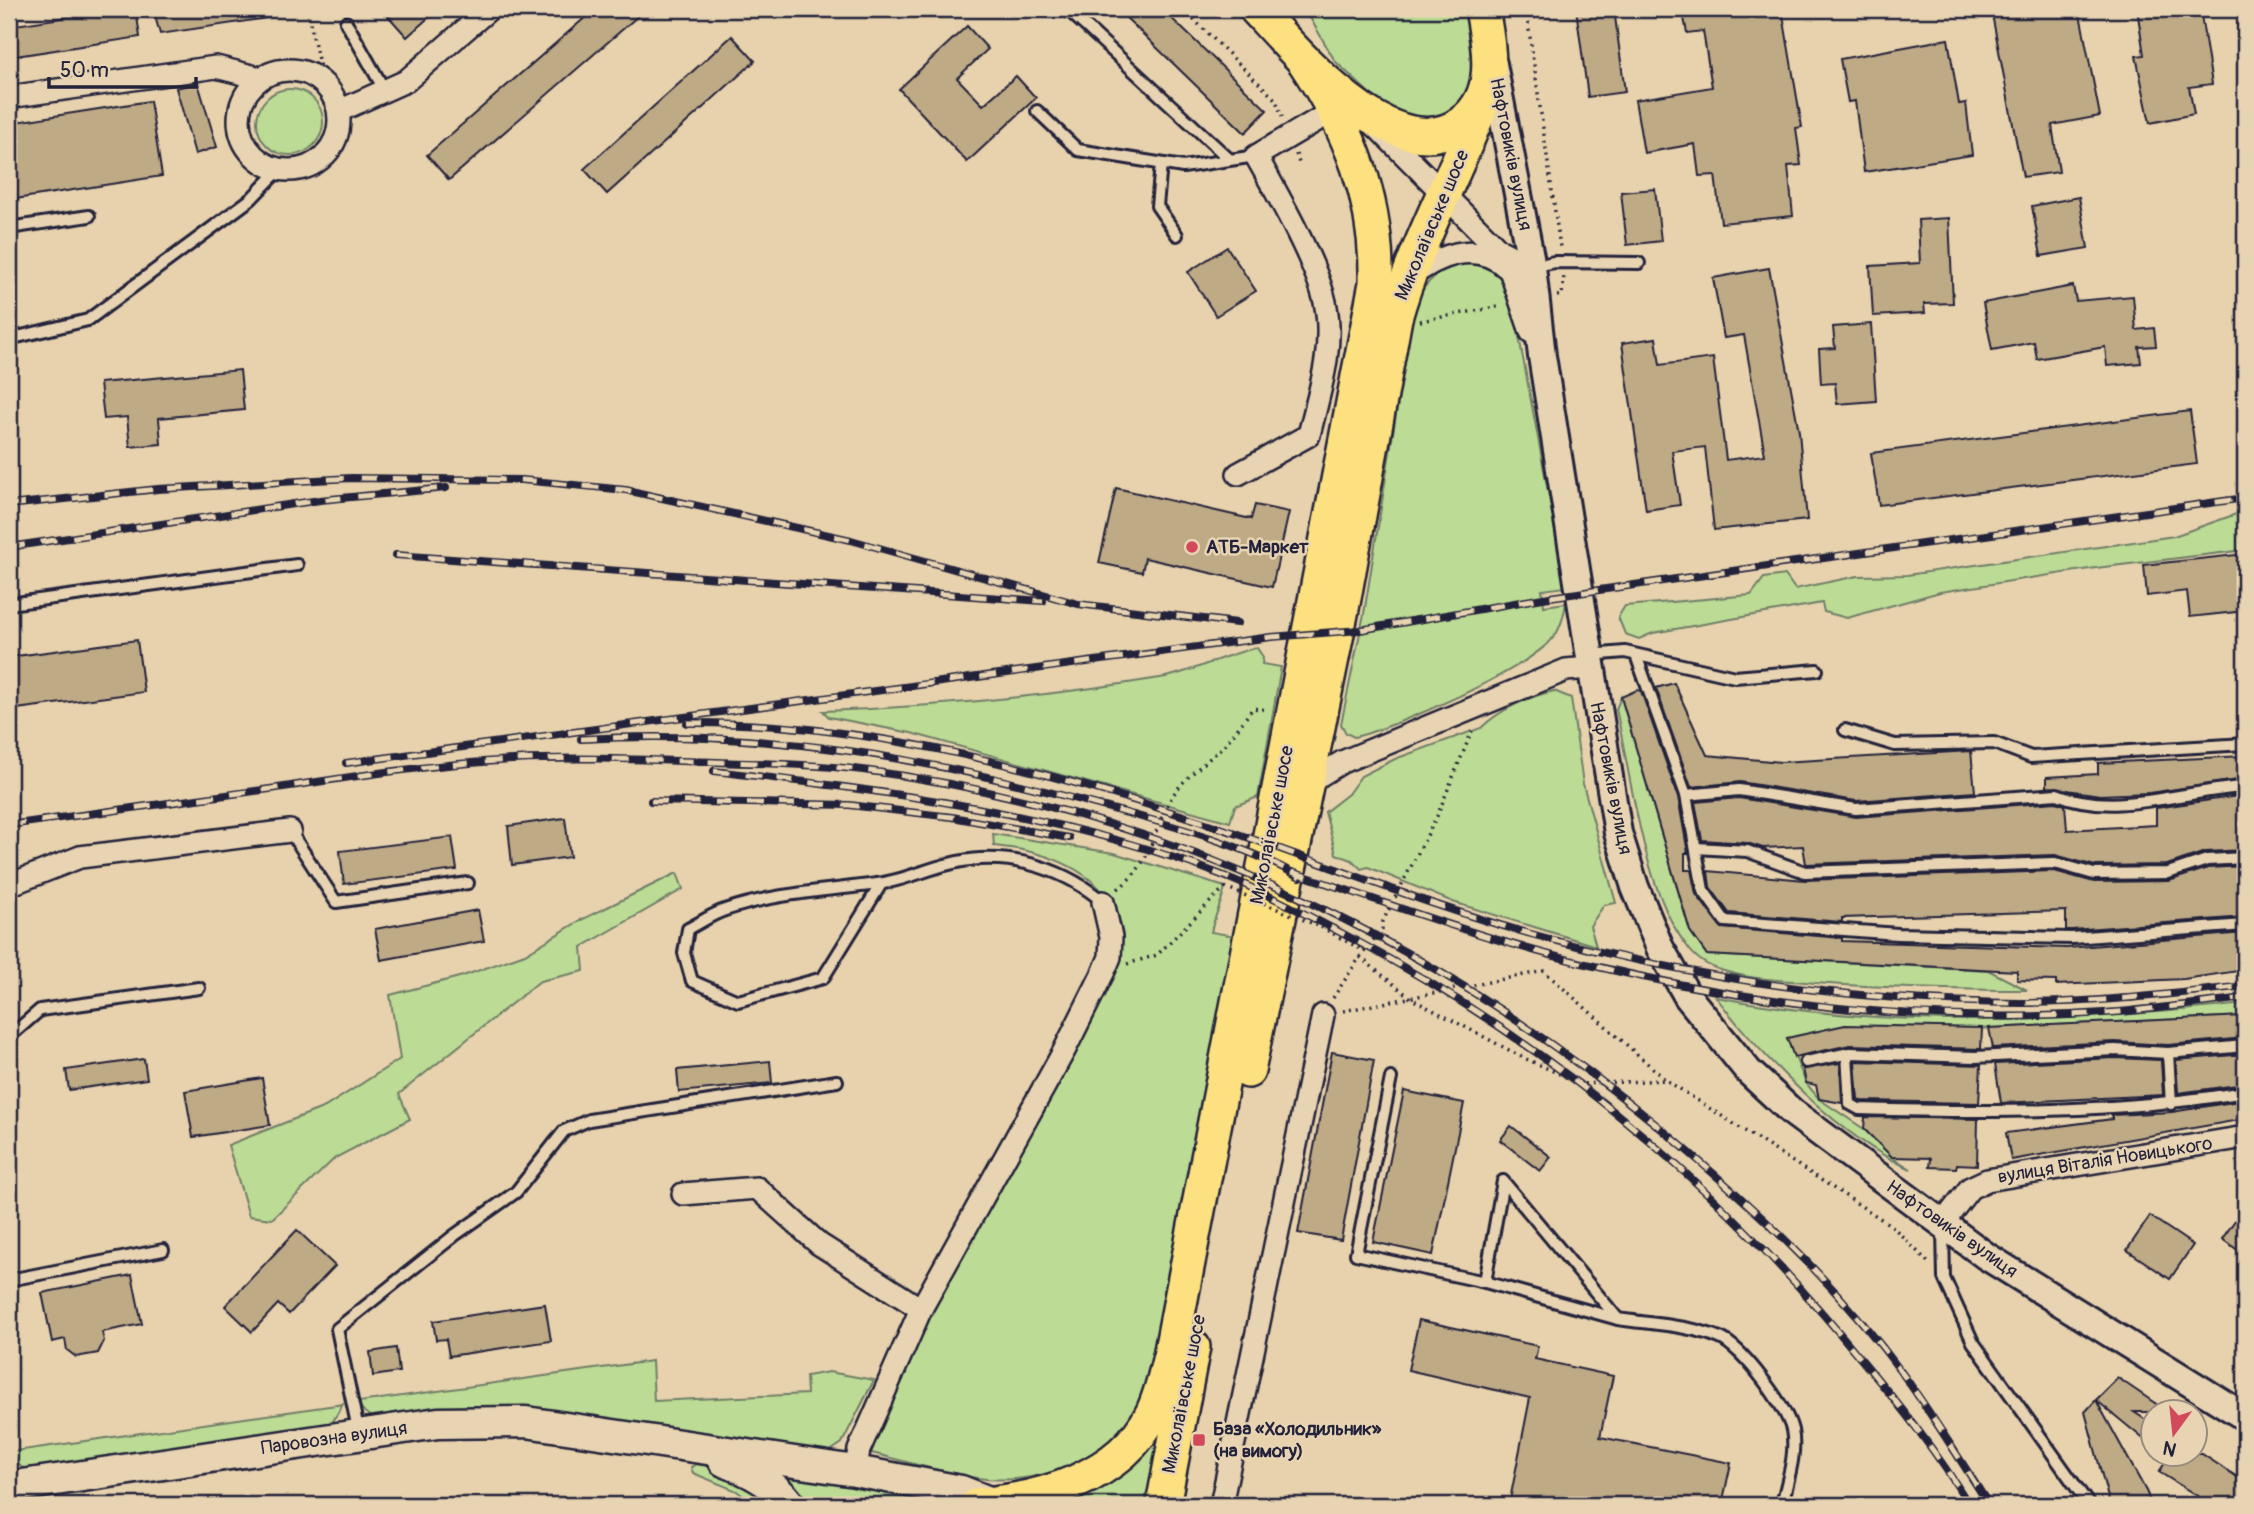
<svg xmlns="http://www.w3.org/2000/svg" width="2254" height="1514" viewBox="0 0 2254 1514" font-family="Pangolin,sans-serif">
  <style>
    .green { fill: #bcdb94; stroke: #6f7e68; stroke-width: 2 }
    .building { fill: #bfaa86; stroke: #22223b; stroke-width: 2 }
    .lines { fill: none; stroke-linecap: round; stroke-linejoin: round }
    .service-casing { stroke: #22223b; stroke-width: 16 }
    .minor-casing { stroke: #22223b; stroke-width: 26 }
    .tertiary-casing { stroke: #22223b; stroke-width: 32 }
    .secondary-casing { stroke: #22223b; stroke-width: 35 }
    .primary-casing { stroke: #22223b; stroke-width: 38 }
    .path { stroke: #22223b; stroke-width: 3.5; stroke-dasharray: 2 5; stroke-linecap: butt }
    .service { stroke: #e8d4b2; stroke-width: 10 }
    .minor { stroke: #e8d4b2; stroke-width: 21 }
    .tertiary { stroke: #e8d4b2; stroke-width: 26 }
    .secondary { stroke: #e8d4b2; stroke-width: 30 }
    .primary { stroke: #fde080; stroke-width: 33 }
    .rail-casing { stroke: #22223b; stroke-width: 8 }
    .rail { stroke: #e8d4b2; stroke-width: 5; stroke-dasharray: 16; stroke-linecap: butt }
    .path-bridge { stroke: #22223b; stroke-width: 3.5; stroke-dasharray: 2 5; stroke-linecap: butt }
    .poi-dot { fill: #d1495b; stroke: #e8d4b2; stroke-width: 2.5 }
    .labels { text-anchor: middle; dominant-baseline: central; stroke-width: 5; stroke-linejoin: round; paint-order: stroke }
    .street-label { font-size: 19px; fill: #22223b; stroke: #e8d4b2 }
    .poi-label { font-size: 19px; font-weight: bold; fill: #22223b; stroke: #e8d4b2; text-anchor: start }
  </style>
  <rect width="100%" height="100%" fill="#e7d2ad"/>
  <filter id="ink" filterUnits="userSpaceOnUse"><feTurbulence type="fractalNoise" baseFrequency=".0143" numOctaves="2"/><feDisplacementMap in="SourceGraphic" scale="14" xChannelSelector="R" yChannelSelector="G"/><feConvolveMatrix kernelMatrix="1 2 1 2 8 2 1 2 1" color-interpolation-filters="sRGB"/></filter>
  <g filter="url(#ink)">
    <g class="green">
      <path d="M1305,9h164l5,78 -30,36 -45,-2 -64,-60z"/>
      <circle cx="290" cy="122" r="33"/>
      <path d="M1462,262c25,0 35,6 48,27l56,298 -24,3 2,16 22,-3c-2,12 -5,26 -13,35 -28,33 -156,89 -199,99l-8,-4 -5,-9 23,-110 50,-312c13,-21 24,-32 48,-40z"/>
      <path d="M2245,511v39l-149,18 -156,24 -93,26 -23,-6 -2,-9 -169,30 -14,6 -14,-5 -7,-17 7,-11 126,-11 13,-17 21,-3 10,14 63,-13 49,-1 267,-39z"/>
      <path d="M1257,648l6,9 -1,7 19,3 -23,130 -23,9 -5,16 -319,-89 -82,-16 -6,-6c112,-4 226,-15 337,-33 33,-5 63,-24 97,-30z"/>
      <path d="M1554,691l17,7 12,86 33,119 -12,2 -14,21 6,20 -143,-44 -85,-35 -7,2 -9,-9 -16,-6 -11,-42 23,-18 13,-18 34,-17 86,-31c18,-18 49,-32 73,-37z"/>
      <path d="M1621,697l69,234 17,24 281,15 39,20c-71,0 -141,-2 -212,-7 -29,-3 -66,-3 -94,-13 -14,-4 -26,-12 -34,-24 -43,-54 -56,-169 -71,-237z"/>
      <path d="M993,834l121,19 111,34c-3,16 -10,27 -14,45l24,4 -86,449c-7,13 -13,31 -23,43 -33,39 -99,57 -149,50 -37,-5 -74,-18 -110,-26l49,-119 90,-154 95,-194 11,-81c-25,-39 -73,-54 -118,-58z"/>
      <path d="M677,873l6,16 -101,58 2,24 -44,10 -141,113 11,25 -75,39 -63,61 -23,-3 -21,-71 97,-38 75,-48 -10,-64 73,-19 62,-22 56,-34z"/>
      <path d="M1716,997c175,34 353,25 529,7v12l-458,22 19,45 13,16 45,30 28,28 19,12c-67,-28 -151,-114 -195,-172z"/>
      <path d="M652,1361l2,40 153,-7 -1,-18 23,-4 45,8 -32,63 -13,9 -341,-45 -103,14c-12,-3 -23,-6 -26,-19z"/>
      <path d="M343,1404l-10,17 -10,7 -285,44 -17,-5 -12,-15z"/>
      <path d="M1166,1423l-16,82h-100z"/>
      <path d="M697,1464c31,5 52,20 74,41h-17l-17,-14 -44,-18 -2,-6z"/>
      <path d="M786,1476l133,18 1,4 -22,7h-94l-20,-24z"/>
    </g>
    <g class="building">
      <path d="M120,9h16l4,28 -131,20v-31z"/>
      <path d="M153,9h115v9l-108,16z"/>
      <path d="M382,9h56l-31,28z"/>
      <path d="M595,9h51l-197,171 -22,-25z"/>
      <path d="M1117,9h45l105,101 -22,23z"/>
      <path d="M1576,9h38l11,83 -37,5z"/>
      <path d="M1698,9h84l20,118 -6,1 5,37 -13,1 5,50 -72,7 -6,-48 -16,1 -4,-32 -51,9 -9,-53 77,-13 -9,-56 -16,2 -3,-15 15,-2z"/>
      <path d="M1991,9h88l21,107 -48,9 7,47 -36,5z"/>
      <path d="M2137,9h63l12,75 -23,3 5,27 -44,9 -14,-67 8,-1z"/>
      <path d="M967,26l21,23 -31,29 26,27 33,-29 20,22 -69,64 -68,-73z"/>
      <path d="M732,36l23,25 -148,133 -23,-25z"/>
      <path d="M1948,39l11,65 7,-1 6,52 -108,17 -9,-71 -7,1 -8,-43z"/>
      <path d="M198,83l19,64 -22,7 -19,-66z"/>
      <path d="M150,101l12,75 -153,24v-77z"/>
      <path d="M1655,189l6,52 -34,4 -6,-53z"/>
      <path d="M2079,197l9,51 -47,8 -9,-50z"/>
      <path d="M1949,218l4,85 -29,1 1,9 -52,3 -3,-50 50,-3 -2,-43z"/>
      <path d="M1227,247l29,44 -40,25 -28,-44z"/>
      <path d="M1769,268l30,164 8,88 -93,10 -9,-83 -33,4 8,54 -34,5 -24,-167 34,-5 4,27 53,-7 13,102 39,-5 -21,-120 -20,3 -11,-60z"/>
      <path d="M2073,286l3,15 57,-5 3,34 18,-2 2,18 -17,1 2,16 -34,3 -2,-19 -68,12 -3,-17 -42,8 -9,-47z"/>
      <path d="M1871,324l5,77 -39,3 -2,-21 -14,1 -2,-35 16,-1 -2,-21z"/>
      <path d="M240,370l4,40 -85,8 2,26 -31,3 -3,-30 -23,2 -4,-36z"/>
      <path d="M2190,411l7,53 -318,41 -8,-52z"/>
      <path d="M1116,488l135,31 4,-14 34,7 -17,75 -127,-29 -3,14 -43,-9z"/>
      <path d="M2245,554v57l-55,6 -3,-26 -40,5 -3,-31z"/>
      <path d="M137,640l7,52 -135,18v-53z"/>
      <path d="M1674,683l33,72 74,7 190,-11 4,41 -119,9 -116,-19 -49,5 -35,-99z"/>
      <path d="M1637,690l4,1 37,106 10,56h-3v17h6l5,24 26,34 120,10v3l225,7 178,-15v37l-61,9 -128,6v-4l-39,-1v-9l-310,-16 -17,-24 -69,-234z"/>
      <path d="M2245,756v23l-96,14 -49,2 -53,-8v-10l51,-3v-11z"/>
      <path d="M2245,795v55l-40,2 -38,13 -72,1 -40,-11 -249,9 -3,-18 -40,2 -16,-5 -45,-3 -7,-38 44,-4 117,19 200,-15 9,3 2,25 89,-5v-17z"/>
      <path d="M565,818l5,39 -58,8 -4,-39z"/>
      <path d="M452,837l5,33 -113,14 -4,-33z"/>
      <path d="M2245,866v51l-173,13h-6v-19l-224,7v4l-113,-9 -19,-26 -2,-16 97,9 249,-9 40,11 75,-1 39,-13z"/>
      <path d="M478,910l6,31 -103,19 -6,-31z"/>
      <path d="M2245,1016v22l-77,7 -53,-3 -122,6 -4,-20z"/>
      <path d="M1845,1025l137,3 -1,21 -131,-4 -56,12 -7,-19z"/>
      <path d="M1332,1052l42,8 -33,180 -43,-7z"/>
      <path d="M2245,1054v30l-67,9 -2,-33z"/>
      <path d="M2115,1058l46,2 2,35 -162,8 -6,-39z"/>
      <path d="M144,1059l3,20 -78,11 -3,-20z"/>
      <path d="M770,1061l2,22 -93,9 -2,-22z"/>
      <path d="M1855,1061l126,4 -2,38 -118,-2 -3,-2z"/>
      <path d="M1840,1063l2,40 -23,-4 -3,-14 -10,-2 -3,-14z"/>
      <path d="M262,1078l8,47 -77,12 -8,-46z"/>
      <path d="M1404,1091l60,12 -31,152 -60,-13z"/>
      <path d="M2245,1100v19l-234,41 -5,-27 106,-14v-4l60,-3z"/>
      <path d="M1865,1117l113,2 -1,46 -20,-1 -1,4 -26,-1 1,-9 -39,-1 -28,-28z"/>
      <path d="M1511,1126l40,31 -11,14 -40,-31z"/>
      <path d="M2245,1206v49l-23,-16z"/>
      <path d="M2150,1216l43,29 -23,34 -43,-29z"/>
      <path d="M297,1230l38,36 -46,48 -11,-10 -26,28 -27,-26z"/>
      <path d="M132,1275l10,49 -40,8 2,9 -6,12 -22,4 -9,-7 -2,-11 -13,3 -10,-49z"/>
      <path d="M545,1304l6,37 -102,15 -3,-17 -10,1 -3,-19z"/>
      <path d="M1419,1320l119,26 -3,13 78,17 -13,61 131,26 -9,42h-213l21,-107 -122,-28z"/>
      <path d="M396,1348l3,24 -26,4 -3,-24z"/>
      <path d="M2118,1378l50,34h-34l18,12v22l-56,-46z"/>
      <path d="M2096,1400l50,91 6,14h-42l-25,-93z"/>
      <path d="M2171,1454h31l43,28v23h-33l-53,-33z"/>
    </g>
    <g class="lines">
      <g class="service-casing">
        <g id="service">
          <path d="M1067,9l161,149"/>
          <path d="M346,22l39,69"/>
          <path d="M1037,111l41,39 105,17 73,-11"/>
          <path d="M1161,164l-4,42 20,29"/>
          <path d="M9,228l80,-12"/>
          <path d="M1532,267l22,-5 85,1"/>
          <path d="M9,339l79,-19 163,-121 29,-30"/>
          <path d="M9,604l288,-39"/>
          <path d="M1590,655l35,-3 110,25 82,-7"/>
          <path d="M1636,655l50,140 17,95 22,31 173,13 174,4 173,-13"/>
          <path d="M1845,730l50,15 99,-2 37,14 214,-13"/>
          <path d="M1686,795l53,-5 117,19 201,-15c58,24 128,-4 188,-7"/>
          <path d="M290,831l46,71 132,-19"/>
          <path d="M1696,848l51,3 58,21 250,-9 39,11 74,-1 39,-13 38,-2"/>
          <path d="M881,884l-58,94 -85,23 -46,-20 -8,-28 4,-24c12,-6 24,-15 37,-19 49,-17 101,-19 152,-26 32,-4 61,-21 93,-24 47,-6 98,11 133,42"/>
          <path d="M9,1037l31,-27 159,-22"/>
          <path d="M2168,1053l3,51"/>
          <path d="M1847,1054l3,50 9,5c129,4 259,4 386,-17"/>
          <path d="M1806,1062l44,-9 125,4 140,-7 53,3 77,-7"/>
          <path d="M1391,1078l-35,176 129,28 18,-101 115,138c33,5 70,6 102,19 21,8 67,69 72,92 5,25 -5,51 -10,75"/>
          <path d="M1943,1229l1,49 29,64 116,163"/>
          <path d="M9,1280l154,-30"/>
          <path d="M1485,1282l133,37"/>
          <path d="M359,1434l-22,-105 118,-94 61,-43 48,-61 25,-11 248,-39"/>
        </g>
      </g>
      <g class="minor-casing">
        <g id="minor">
          <circle cx="289" cy="120" r="50"/>
          <path d="M9,97l207,-30 44,11"/>
          <path d="M339,111l67,-30 83,-72"/>
          <path d="M1376,126l123,124 33,17"/>
          <path d="M1501,255l10,18 20,59"/>
          <path d="M1409,278c28,-22 67,-39 97,-11"/>
          <path d="M1238,474l71,-39c10,-42 26,-89 16,-133 -9,-40 -48,-109 -69,-146l80,-47"/>
          <path d="M1305,790l14,-14 23,-14 224,-92 23,-2"/>
          <path d="M9,885l71,-28 210,-26"/>
          <path d="M683,1194l74,-6 62,56 102,65"/>
          <path d="M1942,1224l28,-36 17,-8 258,-43"/>
          <path d="M855,1471l4,-21 62,-141 143,-258 40,-80 6,-14 1,-20 -8,-35"/>
          <path d="M1221,1505l102,-490"/>
        </g>
      </g>
      <g class="tertiary-casing">
        <path id="tertiary" d="M1493,64l39,203 10,89 76,477 17,54 25,61 28,49 61,75 43,40 194,144 259,161"/>
      </g>
      <g class="secondary-casing">
        <g id="secondary">
          <path d="M724,1461c26,10 49,21 66,44"/>
          <path d="M9,1487l429,-64 88,-1 329,49 106,20 33,13"/>
        </g>
      </g>
      <g class="primary-casing">
        <g id="primary">
          <path d="M1256,9c40,43 140,165 207,113 36,-27 26,-74 19,-113"/>
          <path d="M1248,1071l94,-462 53,-291c21,-75 61,-144 88,-217"/>
          <path d="M977,1505c65,-6 143,-27 175,-91 9,-18 13,-38 18,-58l206,-1073c2,-84 -26,-153 -72,-222"/>
          <path d="M1163,1505l30,-158"/>
        </g>
      </g>
      <g class="path">
        <path d="M307,9l16,73"/>
        <path d="M1183,9l93,91 6,17"/>
        <path d="M1526,9l34,238"/>
        <path d="M1296,154l4,12"/>
        <path d="M1557,296l5,-1 2,-19"/>
        <path d="M1420,321l82,-15"/>
        <path d="M1118,889c38,-30 32,-56 54,-92 12,-20 34,-34 50,-50 12,-12 21,-26 31,-39l14,2"/>
        <path d="M1321,927l43,24"/>
        <path d="M1360,957l22,-28 1,-8 54,-105 35,-85"/>
        <path d="M1127,964l30,-9 68,-68"/>
        <path d="M1333,998l27,-41 52,42 112,59 58,26 84,-4"/>
        <path d="M1343,1011l201,-40 122,109 226,146 36,36"/>
      </g>
      <use href="#service" class="service"/>
      <use href="#minor" class="minor"/>
      <use href="#tertiary" class="tertiary"/>
      <use href="#secondary" class="secondary"/>
      <use href="#primary" class="primary"/>
      <g class="rail-casing">
        <g id="rail">
          <path d="M9,505l149,-16 193,-11 171,2 104,10 225,50 227,64 159,19"/>
          <path d="M9,547l311,-47 126,-12"/>
          <path d="M396,555l647,46"/>
          <path d="M687,723c186,-2 373,51 548,110 99,34 195,73 296,101 159,44 325,68 490,69 75,0 150,-9 224,-17"/>
          <path d="M581,739c185,-10 346,18 524,68 65,18 136,36 195,70"/>
          <path d="M346,763l925,-126 89,-7 183,-32 702,-100"/>
          <path d="M714,771c170,20 345,41 505,103 44,17 88,41 130,63 201,106 368,246 512,422 39,47 77,94 108,146"/>
          <path d="M651,801l198,4 103,12 117,21"/>
          <path d="M9,825c89,-12 179,-25 268,-37 79,-12 157,-24 236,-28 56,-3 113,-1 169,1 60,2 121,2 181,9 300,39 571,169 802,362 85,71 171,151 237,241 31,43 59,88 87,132"/>
          <path d="M1292,872c99,32 196,69 298,93 171,41 353,61 529,47 42,-4 84,-9 126,-14"/>
        </g>
      </g>
      <use href="#rail" class="rail"/>
      <path class="path-bridge" d="M1225,887l96,40"/>
    </g>
  </g>
  <g class="poi-dot">
    <circle cx="1192" cy="547" r="7"/>
    <rect x="1192" y="1433" width="14" height="14" rx="3.5"/>
  </g>
  <g class="labels">
    <g class="street-label">
      <text transform="translate(1511 154) rotate(79)">Нафтовиків вулиця</text>
      <text transform="translate(1432 225) rotate(-67)">Миколаївське шосе</text>
      <text transform="translate(1611 778) rotate(79)">Нафтовиків вулиця</text>
      <text transform="translate(1272 825) rotate(-79)">Миколаївське шосе</text>
      <text transform="translate(2105 1160) rotate(-9)">вулиця Віталія Новицького</text>
      <text transform="translate(1952 1229) rotate(35)">Нафтовиків вулиця</text>
      <text transform="translate(1184 1394) rotate(-79)">Миколаївське шосе</text>
      <text transform="translate(334 1438) rotate(-8)">Паровозна вулиця</text>
    </g>
    <g class="poi-label">
      <text x="1206" y="547">АТБ-Маркет</text>
      <text x="1213" y="1429">База «Холодильник»<tspan x="1213" dy="22">(на вимогу)</tspan></text>
    </g>
  </g>
  <rect width="2254" height="1514" fill="none" stroke="#e8d4b2" stroke-width="35"/>
  <rect x="18" y="18" width="2219" height="1479" fill="none" stroke="#22223b" stroke-width="2.5" filter="url(#ink)"/>
  <g transform="translate(2174 1433) rotate(195)"><circle r="33" fill="#e8d4b2" stroke="#998d82" stroke-width="2"/>
  <path d="M0-5L12 26L0 18L-12 26Z" fill="#d1495b"/>
  <text y="-10" font-size="19" font-weight="bold" text-anchor="middle" fill="#22223b">N</text>
  </g>
  <path d="M49 77v10h147v-10" fill="none" stroke="#22223b" stroke-width="3.5"/>
  <text x="60" y="77" font-size="21" fill="#22223b" stroke="#e8d4b2" stroke-width="5" paint-order="stroke">50 m</text>
</svg>
